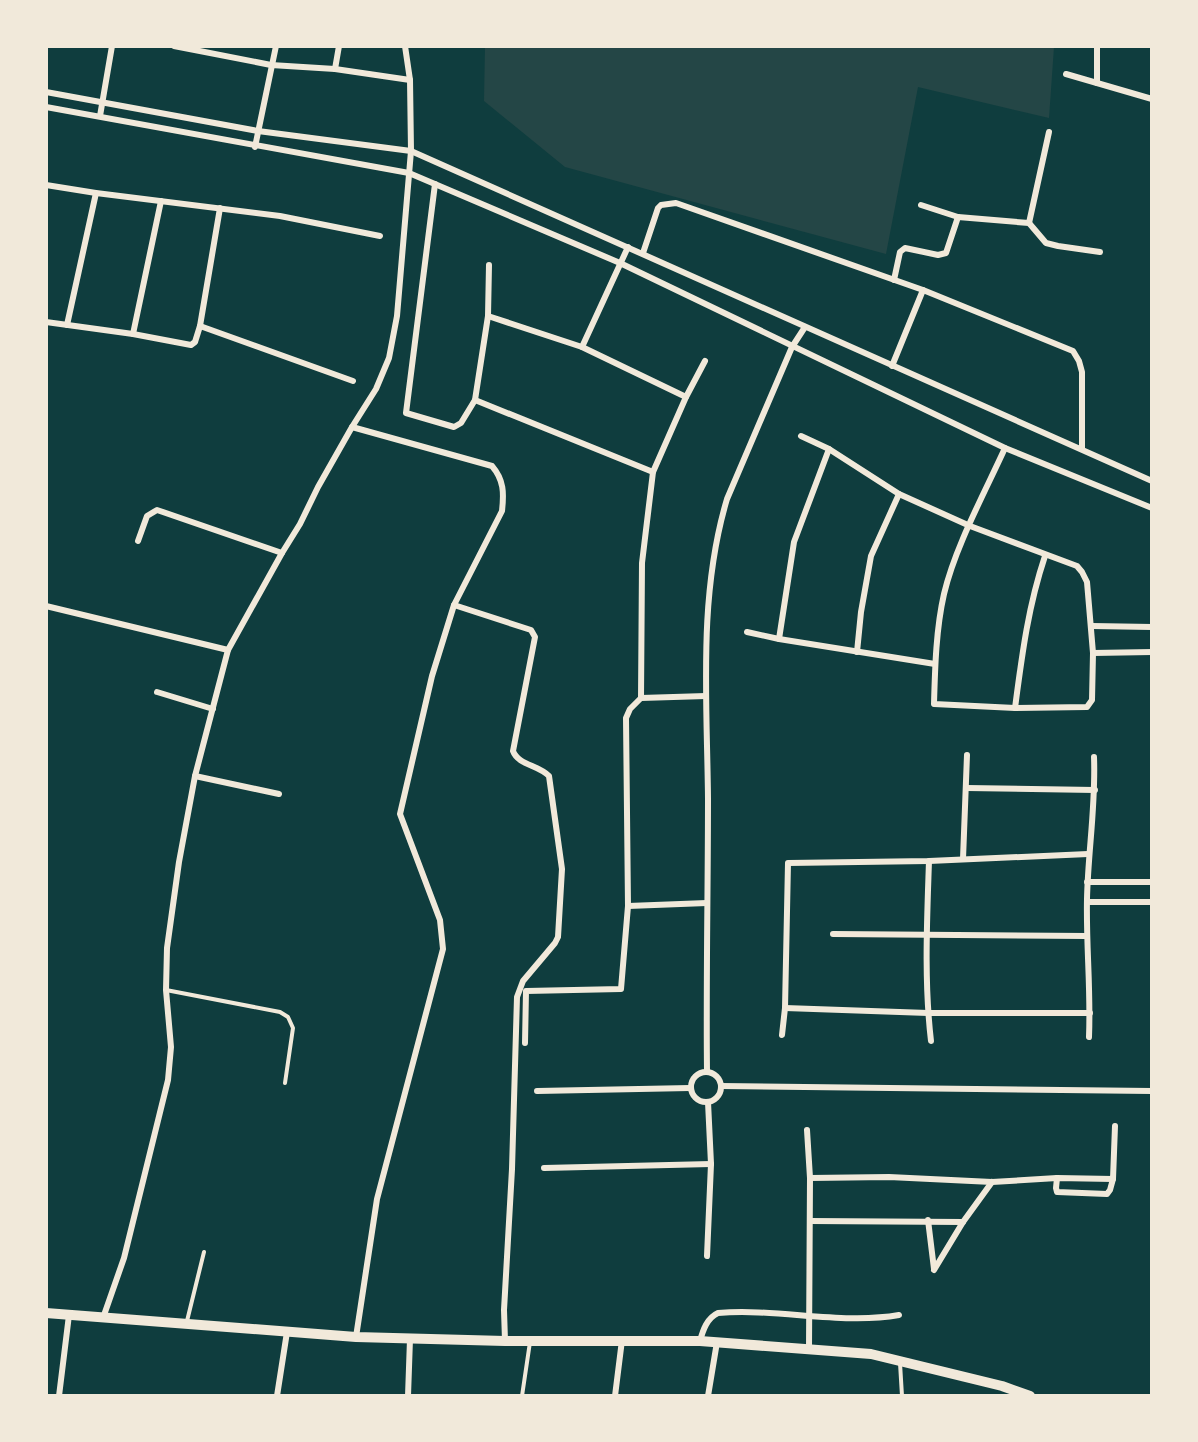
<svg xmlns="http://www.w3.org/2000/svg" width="1198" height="1442" viewBox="0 0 1198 1442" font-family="Poppins,sans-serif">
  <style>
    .green { fill: #244646 }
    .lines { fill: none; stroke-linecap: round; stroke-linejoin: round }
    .service { stroke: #f1e9da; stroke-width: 4 }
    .minor { stroke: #f1e9da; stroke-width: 6 }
    .secondary { stroke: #f1e9da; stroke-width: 10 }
  </style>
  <rect width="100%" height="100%" fill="#0f3d3e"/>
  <path class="green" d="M485,47h569l-5,71 -131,-31 -32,167 -321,-87 -81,-66z"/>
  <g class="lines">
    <g class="service">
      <path d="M166,990l114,22 8,5 5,11 -8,55"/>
      <path d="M187,1321l17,-69"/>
      <path d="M900,1363l2,33"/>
      <path d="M522,1396l8,-54"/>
    </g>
    <g class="minor">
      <path d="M174,46l97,19 64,4 75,11"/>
      <path d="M335,69l4,-23"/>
      <path d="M1066,74l86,25"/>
      <path d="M1097,83v-37"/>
      <path d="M46,92l212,39 153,20 741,330"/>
      <path d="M46,107l363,66 211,90 385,185 147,60"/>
      <path d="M100,116l12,-70"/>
      <path d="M255,147l21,-101"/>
      <path d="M435,184l-29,229 48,14 7,-4 14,-23 13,-84 1,-51"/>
      <path d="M46,185l50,8 184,23 100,20"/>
      <path d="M921,205l37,12"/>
      <path d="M1029,223l20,-91"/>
      <path d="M643,253l15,-45 3,-3 15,-2 247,87 150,61 6,10 3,11v77"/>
      <path d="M894,280l6,-28 5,-4 33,7 8,-2 12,-36 71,6 17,20 12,3 42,6"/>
      <path d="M488,316l94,31 104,50"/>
      <path d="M46,322l87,12 58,11 4,-3 5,-16 20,-118"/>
      <path d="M67,325l29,-132"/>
      <path d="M200,326l153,55"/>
      <path d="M133,334l28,-133"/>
      <path d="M582,347l46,-100"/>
      <path d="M892,366l31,-76"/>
      <path d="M475,400l178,72"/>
      <path d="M352,427l140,39c12,14 12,27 10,45l-48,94 -22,71 -32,138 40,106 3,29 -66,250 -21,138"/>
      <path d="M801,436l28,13 70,45 71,32 107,40 5,6 5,10 6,71 -1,47 -5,7 -72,1 -81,-4c1,-36 2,-75 10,-110 11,-47 41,-102 61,-146"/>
      <path d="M138,541l9,-25 10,-6 125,43"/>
      <path d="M454,605l77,25 4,7 -22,114c5,14 26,14 36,25l13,93 -4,68 -3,6 -32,38 -6,16 -5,172 -8,141 1,31"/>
      <path d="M46,606l182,44"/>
      <path d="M1092,626l60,1"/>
      <path d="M747,632l32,7 156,25"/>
      <path d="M779,639l15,-97 35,-93"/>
      <path d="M857,652l4,-40 10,-56 28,-62"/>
      <path d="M1093,653l59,-1"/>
      <path d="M157,692l56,17"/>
      <path d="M641,698l1,-135 11,-91 33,-75 19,-36"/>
      <path d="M1015,708c7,-53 13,-101 30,-152"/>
      <path d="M195,776l84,18"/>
      <path d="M967,788l128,2"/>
      <path d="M963,859l4,-104"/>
      <path d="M929,861c-2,60 -5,120 2,180"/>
      <path d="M1087,882h65"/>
      <path d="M1087,902h65"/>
      <path d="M628,906l79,-3"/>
      <path d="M833,934l254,2"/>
      <path d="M785,1008l143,5h162"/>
      <path d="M782,1035l3,-27 3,-145 141,-2 159,-7"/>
      <path d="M1089,1037c2,-46 -3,-92 -2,-138 1,-48 9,-94 7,-142"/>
      <path d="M525,1043l1,-52 95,-2 7,-83 -2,-188 4,-9 11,-11 65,-2"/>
      <path d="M707,1071c-1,-91 1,-182 1,-273 -1,-100 -10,-202 19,-299l65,-152 13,-20"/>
      <circle cx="706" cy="1087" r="15"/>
      <path d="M721,1086l431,5"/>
      <path d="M537,1091l153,-3"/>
      <path d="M807,1130l3,48 -1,171"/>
      <path d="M544,1168l167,-4"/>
      <path d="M810,1178l79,-1 103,5 65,-4 56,1 2,-53"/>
      <path d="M1057,1178l-1,10 1,4 50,2 3,-4 3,-11"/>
      <path d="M928,1220l6,49"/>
      <path d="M810,1221l153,1"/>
      <path d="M707,1256l4,-92 -3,-62"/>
      <path d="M934,1270l29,-48 29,-40"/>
      <path d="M103,1318l21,-60 44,-178 3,-33 -5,-57 1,-42 12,-86 16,-86 33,-126 54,-97 18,-29 18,-37 34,-60 24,-38 13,-31 8,-42 14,-165 -1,-71 -5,-34"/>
      <path d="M700,1341c3,-11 7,-23 18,-28 59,-5 124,12 181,2"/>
      <path d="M59,1396l10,-81"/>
      <path d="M277,1396l10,-64"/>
      <path d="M408,1396l2,-57"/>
      <path d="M615,1396l7,-56"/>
      <path d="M708,1396l9,-54"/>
    </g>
    <path class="secondary" d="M46,1313l310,24 149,4h195l171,13 131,32 28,10"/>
  </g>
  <rect width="1198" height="1442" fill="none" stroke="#f1e9da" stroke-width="96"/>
</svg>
